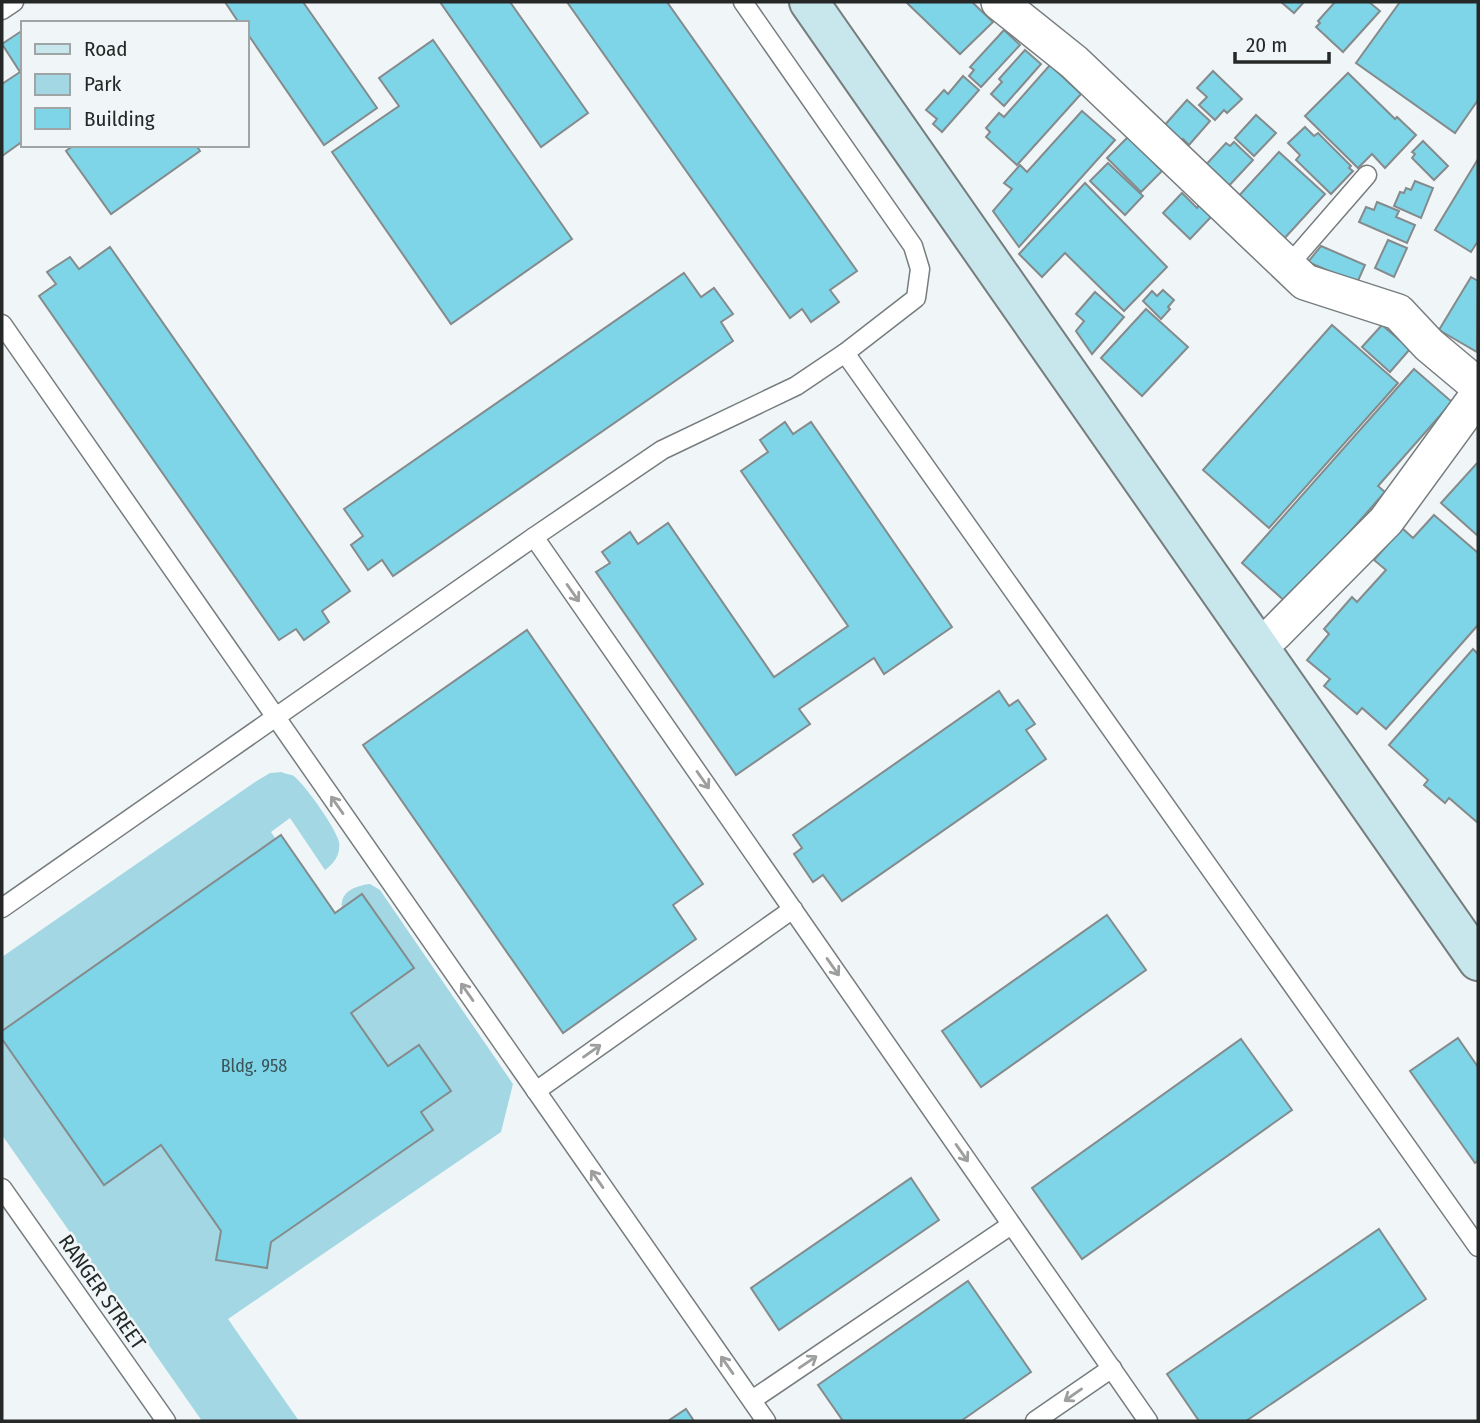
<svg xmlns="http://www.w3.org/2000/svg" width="1480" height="1423" viewBox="0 0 1480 1423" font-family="'Fira Sans Condensed',sans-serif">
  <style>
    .green { fill: #a3d7e3 }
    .building { fill: #7dd5e7; stroke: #858b8c; stroke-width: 2 }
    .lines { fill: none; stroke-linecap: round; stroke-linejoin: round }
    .lane-casing { stroke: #777d7e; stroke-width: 21 }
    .street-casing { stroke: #777d7e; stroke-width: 38 }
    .secondary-casing { stroke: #777d7e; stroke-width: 42 }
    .lane { stroke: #fff; stroke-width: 18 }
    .street { stroke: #fff; stroke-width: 35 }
    .secondary { stroke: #c8e7ed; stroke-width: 38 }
    .oneway { stroke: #9d9e9e }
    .labels { text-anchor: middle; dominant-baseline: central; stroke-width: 5; stroke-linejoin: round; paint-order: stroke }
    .number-label { font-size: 18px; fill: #3c5358 }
    .street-label { font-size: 21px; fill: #262828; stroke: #f0f6f7 }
  </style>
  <rect width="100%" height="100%" fill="#f0f6f7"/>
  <path class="green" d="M282,772c1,1 9,3 10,3 11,6 45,55 47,67 2,12 -5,22 -14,28l-35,-52 -19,14 61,90 11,-8c-6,-20 9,-28 27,-30l10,6 133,194 -12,48 -273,187 71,102h-97l-200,-286v-178l253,-175 15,-9z"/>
  <g class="building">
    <path d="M225,2h78l74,106 -53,37 -77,-112v-10h-8z"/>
    <path d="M440,2h70l78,111 -47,34z"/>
    <path d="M567,2h100l190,269 -27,19 9,12 -28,20 -9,-13 -12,9z"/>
    <path d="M906,2h66l21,20 -33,32z"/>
    <path d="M1281,2h23l-10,11z"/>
    <path d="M1335,2h34l11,9 -37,41 -27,-25 4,-4 -2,-2z"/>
    <path d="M1400,2h78v98l-23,33 -99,-70z"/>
    <path d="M23,30v111l-21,15v-72l18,-12 -18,-28z"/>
    <path d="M1004,30l16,15 -39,42 -12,-11 5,-6 -4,-3z"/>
    <path d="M433,40l139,199 -121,85 -119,-172 67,-46 -20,-28z"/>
    <path d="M1025,50l16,14 -37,42 -13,-12 11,-12 -3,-3z"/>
    <path d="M1050,65l31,29 -64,71 -31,-28 4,-5 -4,-4 13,-15 5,4z"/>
    <path d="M1213,71l29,28 -15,14 -3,-3 -9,10 -16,-15 8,-8 -10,-9z"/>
    <path d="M1348,73l47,46 2,-2 19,18 -31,33 -13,-14 -14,14 -53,-52z"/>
    <path d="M963,76l16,14 -37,42 -9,-8 4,-5 -11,-9 18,-20 4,4z"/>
    <path d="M1187,100l23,21 -21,24 -6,-6 -3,3 -17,-15z"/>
    <path d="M1082,111l33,29 -96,107 -26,-36 19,-22 -8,-6 16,-18 7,7z"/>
    <path d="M1256,115l20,18 -22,23 -19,-18z"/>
    <path d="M1305,127l9,9 4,-3 33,33 -2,2 4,3 -22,23 -35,-34 4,-5 -12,-12z"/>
    <path d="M1128,137l34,34 -21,21 -34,-34z"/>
    <path d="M1423,141l25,25 -14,14 -22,-22 3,-4 -3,-2z"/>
    <path d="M1234,142l19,18 -28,30 -23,-21 24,-26 4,3z"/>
    <path d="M74,145h122l4,6 -89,63 -45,-63z"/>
    <path d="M1279,152l46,42 -43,47 -46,-42z"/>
    <path d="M1478,159v82l-7,11 -36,-22z"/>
    <path d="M1108,163l35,33 -18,19 -35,-34z"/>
    <path d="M1415,181l18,7 -12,30 -27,-12 6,-14 4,1 2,-5 5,2z"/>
    <path d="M1085,183l82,84 -43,44 -59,-58 -23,24 -23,-23z"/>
    <path d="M1182,193l15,15 2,-3 12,12 -21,22 -27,-26z"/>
    <path d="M1377,202l22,9 -3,6 19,8 -8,18 -48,-21 7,-15 8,3z"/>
    <path d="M1388,240l19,8 -13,29 -19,-9z"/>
    <path d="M1321,246l44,19 -8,18 -49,-21z"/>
    <path d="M110,247l240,344 -28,20 7,11 -25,18 -8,-11 -17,11 -240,-344 17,-12 -9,-12 23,-15 9,12z"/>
    <path d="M684,273l17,24 13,-9 19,26 -12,8 12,19 -340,235 -11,-16 -14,10 -17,-25 12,-9 -19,-27z"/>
    <path d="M1471,277l7,4 -1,71 -38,-22z"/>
    <path d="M1163,290l11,10 -6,7 2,2 -9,10 -18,-18 9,-10 5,5z"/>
    <path d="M1095,292l29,25 -32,37 -16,-23 8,-10 -8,-7z"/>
    <path d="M1146,309l42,38 -46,49 -41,-38z"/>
    <path d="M1332,325l66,58 -129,145 -66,-58z"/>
    <path d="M1382,325l28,24 -20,23 -28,-25z"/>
    <path d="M1414,369l38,33 -74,84 7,6 -98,111 -45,-40z"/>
    <path d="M785,422l8,12 18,-12 141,205 -68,47 -10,-16 -75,51 11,15 -74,51 -140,-203 14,-9 -8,-11 28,-20 8,12 30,-21 106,154 74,-51 -107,-155 27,-19 -8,-12z"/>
    <path d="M1478,462v74l-37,-33z"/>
    <path d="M1434,515l44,38v72l-92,104 -24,-21 -5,6 -33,-28 6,-7 -23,-19 22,-26 -5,-5 28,-32 5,5 29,-32 -12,-10 28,-32 11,10z"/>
    <path d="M527,630l176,254 -30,21 23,34 -133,94 -200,-288z"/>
    <path d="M1473,649l5,5v169l-29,-25 -4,5 -21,-18 4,-5 -39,-35z"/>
    <path d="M999,691l10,15 9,-6 17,24 -9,6 20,29 -204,142 -19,-26 -10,7 -19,-28 8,-6 -9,-13z"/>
    <path d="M281,835l54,78 27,-19 52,74 -63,45 37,53 31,-21 32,46 -30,21 12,18 -162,112 -4,26 -51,-8 5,-29 -60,-86 -57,40 -102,-146v-8z"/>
    <path d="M1107,915l39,55 -165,117 -39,-56z"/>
    <path d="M1458,1038l20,29v94l-3,2 -65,-92z"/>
    <path d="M1241,1039l51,71 -210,149 -50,-71z"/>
    <path d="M911,1178l28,42 -160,110 -28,-42z"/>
    <path d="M1379,1229l47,70 -180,122h-47l-32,-47z"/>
    <path d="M968,1281l63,91 -70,49h-118l-25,-36z"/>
    <path d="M686,1409l8,12h-26z"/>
  </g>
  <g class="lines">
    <g class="lane-casing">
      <g id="lane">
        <path d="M2,10l12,-8"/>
        <path d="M1288,266l79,-91"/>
        <path d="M2,324l764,1097"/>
        <path d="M845,353l633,894"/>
        <path d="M534,537l614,884"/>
        <path d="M2,908l532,-371 128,-87 134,-64 49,-33 71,-55 4,-29 -7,-23 -170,-244"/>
        <path d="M536,1091l257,-182"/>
        <path d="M2,1188l164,233"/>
        <path d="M752,1400l259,-175"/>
        <path d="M1035,1421l77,-53"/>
      </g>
    </g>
    <g class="street-casing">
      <g id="street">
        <path d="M999,2l75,60 231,220 93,30 31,33 49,41"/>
        <path d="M1258,646l17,-13 111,-112 92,-126"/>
      </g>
    </g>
    <g class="secondary-casing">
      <path id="secondary" d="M809,2l669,959"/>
    </g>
    <use href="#lane" class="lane"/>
    <use href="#street" class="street"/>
    <use href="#secondary" class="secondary"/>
  </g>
  <defs><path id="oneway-shaft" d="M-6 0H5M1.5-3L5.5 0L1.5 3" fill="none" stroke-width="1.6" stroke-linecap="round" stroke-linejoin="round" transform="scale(1.75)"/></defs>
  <g class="oneway">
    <use href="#oneway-shaft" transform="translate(573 593) rotate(55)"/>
    <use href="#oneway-shaft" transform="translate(703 780) rotate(55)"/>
    <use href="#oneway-shaft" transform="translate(337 805) rotate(-125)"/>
    <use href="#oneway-shaft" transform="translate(833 967) rotate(55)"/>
    <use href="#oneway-shaft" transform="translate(467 992) rotate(-125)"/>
    <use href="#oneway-shaft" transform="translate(592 1051) rotate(-35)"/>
    <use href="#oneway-shaft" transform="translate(962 1153) rotate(55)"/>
    <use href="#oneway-shaft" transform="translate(597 1179) rotate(-125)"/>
    <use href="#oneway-shaft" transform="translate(808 1362) rotate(-34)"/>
    <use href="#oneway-shaft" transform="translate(727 1365) rotate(-125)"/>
    <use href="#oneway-shaft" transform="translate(1073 1395) rotate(145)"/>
  </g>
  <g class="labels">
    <g class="number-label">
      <text x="254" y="1066">Bldg. 958</text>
    </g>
    <g class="street-label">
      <text transform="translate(102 1292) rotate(55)">RANGER STREET</text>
    </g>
  </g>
  <rect width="1480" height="1423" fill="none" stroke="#262828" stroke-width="7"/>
  <rect x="21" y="21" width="228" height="126" fill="#f0f6f7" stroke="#9fa4a4" stroke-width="2"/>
  <rect x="35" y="44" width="35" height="10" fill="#c8e7ed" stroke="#9fa4a4" stroke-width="2"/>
  <text x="84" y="56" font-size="21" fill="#262828">Road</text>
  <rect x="35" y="74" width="35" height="21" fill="#a3d7e3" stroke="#9fa4a4" stroke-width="2"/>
  <text x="84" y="91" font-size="21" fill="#262828">Park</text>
  <rect x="35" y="108" width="35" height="21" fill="#7dd5e7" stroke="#9fa4a4" stroke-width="2"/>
  <text x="84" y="126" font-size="21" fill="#262828">Building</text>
  <path d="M1235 52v10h94v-10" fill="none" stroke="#262828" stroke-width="3.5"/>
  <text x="1246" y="52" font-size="21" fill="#262828" stroke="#f0f6f7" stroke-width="5" paint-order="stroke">20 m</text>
</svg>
